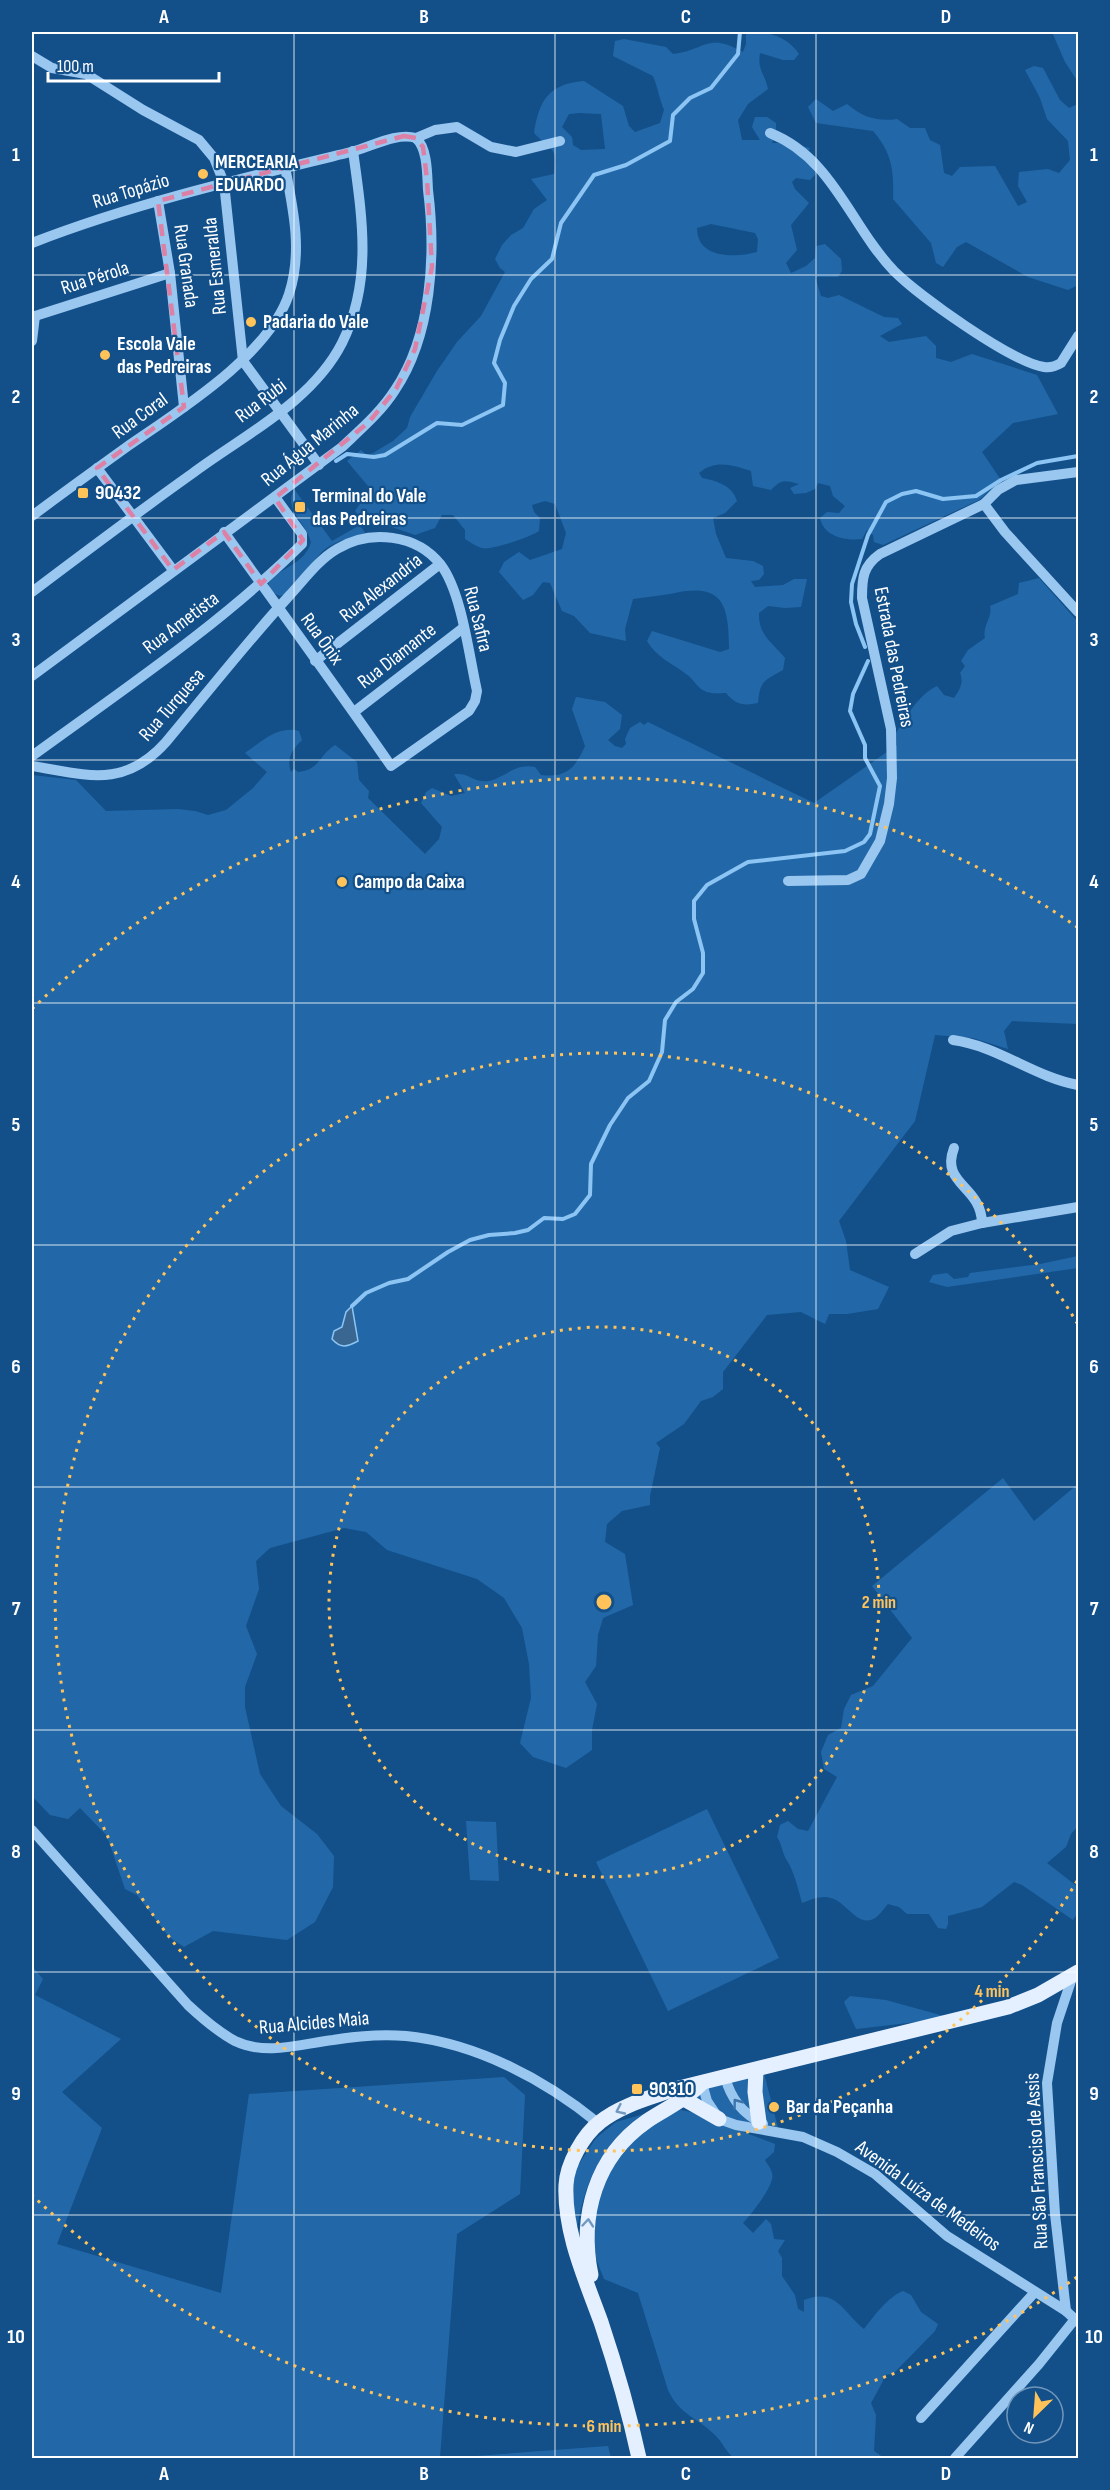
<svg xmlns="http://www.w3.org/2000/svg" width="1110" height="2490" viewBox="0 0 1110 2490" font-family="'Sofia Sans Condensed',sans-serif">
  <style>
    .green { fill: #2268a8; fill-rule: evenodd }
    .water { fill: #3a6792; stroke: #8cc4f3; stroke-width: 1.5 }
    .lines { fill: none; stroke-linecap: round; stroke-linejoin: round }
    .stream { stroke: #8cc4f3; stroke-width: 4 }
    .minor { stroke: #9ac7f0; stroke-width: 10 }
    .major { stroke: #e4f0ff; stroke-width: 15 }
    .oneway { stroke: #3c74a9 }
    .oneway2 { stroke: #7198bf }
    .marked { fill: none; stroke: #dd80a5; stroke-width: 4.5; stroke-dasharray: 12 8; stroke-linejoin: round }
    .grid { fill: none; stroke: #fff; stroke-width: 1.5; stroke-opacity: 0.55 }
    .ring { fill: none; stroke: #ffc35a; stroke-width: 3; stroke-dasharray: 3 6 }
    .poi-dot { fill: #ffc35a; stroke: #13508a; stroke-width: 2 }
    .labels { text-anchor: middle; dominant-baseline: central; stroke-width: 4.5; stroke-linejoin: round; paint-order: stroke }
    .poi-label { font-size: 20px; font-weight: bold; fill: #fff; stroke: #13508a; text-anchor: start }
    .street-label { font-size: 20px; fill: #fff; stroke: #13508a }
    .centre { fill: #ffc35a; stroke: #13508a; stroke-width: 3 }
    .ring-label { font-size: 18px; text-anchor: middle; font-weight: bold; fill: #ffc35a; stroke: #13508a; stroke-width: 4.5; stroke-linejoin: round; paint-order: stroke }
    .neatline { fill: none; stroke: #fff; stroke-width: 2 }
    .grid-label { font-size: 20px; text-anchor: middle; font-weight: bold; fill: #fff }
  </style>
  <rect width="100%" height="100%" fill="#13508a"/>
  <g class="green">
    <path d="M746,32c21,0 40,3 53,22l-5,6h-11l-23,-7c-3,17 5,21 8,36l-20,15 -10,16 4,20h18l-8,-13 3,-10h12l9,6v12l-4,8h18l20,5 -5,10 12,15 -7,7 -14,-2 -4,4 3,7 14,14 -18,22 6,25 -11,13 5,10 15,-7 9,-8 1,-12 9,-2 16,15 1,12 -4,6h-23l6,19 7,2 11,-3 45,22 14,1 4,6 -22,12 9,6 37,-6 10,10v12l15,4 21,-8 65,21 21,39 -45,9 -31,29 19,28 -22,20 -96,45 -9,-3 -1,-7 -6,-5 -5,9c-16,2 -38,-2 -42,-21l7,-6 12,1 6,-7 -12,-10 -3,-10 -12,-3 -3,6 -9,4 -12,1 -4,-6 9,-4c-14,-4 -18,-5 -28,6l-18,-4 -2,-15c-18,-6 -36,-12 -52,2l3,5c15,3 30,7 35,23l-12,12 -12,5 3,16 10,24 27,3 10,5 1,8 -5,6 -8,1 4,6 28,-2 11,-6h13l-6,28 -16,1 -17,-2 -9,7c-1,22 13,29 26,45l-2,12c-18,11 -23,9 -25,33 -15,3 -22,2 -32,-10 -5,0 -13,1 -19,-1 -10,-3 -13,-13 -21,-18 -14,-11 -30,-17 -39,-33l5,-10 68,21 9,-3c0,-47 -7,-67 -59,-55 -12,2 -24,3 -37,5l-8,30 1,12 -36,-8 -16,-17 -12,-5 -12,-28 -7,-1 -10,13 -10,5 -24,-28 5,-10 15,-10 11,8 32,-11 4,-16 -11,-29 -10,-3 -13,4 2,7 6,6 -1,13c-8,6 -47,19 -57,17 -5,-1 -12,-6 -17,-9v-9l-12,-15h-11l-7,13 -20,7 -23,-8 -28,-5 -9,-11 9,-13 9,-6 -26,-31 14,-11 7,6 25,-15 14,-13 3,-11 27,-46 20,-29 24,-26 24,-44 -5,-4 -5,-9 7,-14 9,-10 12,-7 11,-19 13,-9 -16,-21 23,-5c5,-27 -4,-24 -20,-41 5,-33 15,-49 50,-52l39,25 6,20 6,6 25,-9 4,-13c-5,-12 -6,-22 -11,-34l-40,-20 2,-15 9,-2 42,8 7,7c33,-4 34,-22 70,-2l3,-8zM580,113l21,1 4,35 -24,1 -8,-5 -1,-8 -10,-10 7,-13zM711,224l44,9 3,6 -1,13c-22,6 -60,7 -60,-24z"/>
    <path d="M1052,32h26v50l-13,-20z"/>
    <path d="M1034,66l9,2 17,32 9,8 9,-4v181l-10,5 -40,-13 -62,-35 -9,5 -14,20 -7,-4 -5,-20 -38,-44c1,-29 -1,-46 -20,-68l-57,-8 -8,-16 8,-8 17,12 14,-7c16,13 29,18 50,15l13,9h15l5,12 10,5 4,28 8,3 8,-9 35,-1 23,40 9,-4 -9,-16 1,-14 29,-3 11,4 11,-13 -2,-19 -21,-22 -7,-21 -15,-28z"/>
    <path d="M294,489l38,52 28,-16 5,8c-13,4 -29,8 -40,16 -15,13 -26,41 -45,47l-9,-4 -3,-10c14,-15 37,-18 43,-40 -5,-20 -28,-32 -17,-53z"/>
    <path d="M1039,578l39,44v402l-66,-3 -8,10 4,18 -35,-11 -38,-3 -20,86 -76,100 7,20 4,29 39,17 -11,22 -31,5h-18l-4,10 -24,-12 -34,3 -44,57v17l-10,8 -12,4 -17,23 -28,19 4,5 -10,48v9l-28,6 -15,13 -2,18 20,12 8,51 -30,13 -5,17 -2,31 -11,16 12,22 -5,26v20l-26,18 -33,-11 -13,-14 11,-45 -2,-34 -7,-36 -18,-30 -27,-19 -90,-29 -21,-18 -22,-4 -74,20 -14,13 3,28 -13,37 11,28 -12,33v20l15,67 21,32 36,28 17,22 -1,31 -18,35 -28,18 -74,-9 -29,16 -15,-10 -32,-42 -12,-6 -18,-53 -27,-28 -12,11 -18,-4 -18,-19v-1021l44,5 30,31 72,-2 17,2 13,4 18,-5 27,-22 14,-16 -22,-19c16,-11 33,-28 54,-22l3,9c-10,10 -16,18 -11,32l3,-3 4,3c22,-2 21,-17 37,-27l22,17 2,18 10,11 -1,7 57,56 14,-15 3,-12 -21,-24 5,-11 6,-4 19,8 14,-3 -11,-19c14,-1 16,5 27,7 19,3 31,-19 54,-14l6,8c26,3 34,-7 44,-29l-13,-37 4,-12 29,5 17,13 -2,14 -12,11 7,6 7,2 4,-4 -1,-5 5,-11 10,-6 4,3 4,-3 166,81 83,-58 -1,-12c10,-16 23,-39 41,-47l7,9 10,3c6,-8 10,-16 6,-25l5,-7 -4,-5 7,-11 17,-12c-3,-12 8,-21 5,-32l28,-12 1,-11z"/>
    <path d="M1078,1256v12l-131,19 -18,-5 4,-7 14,-2 7,6 14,-2 2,-4 70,-9z"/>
    <path d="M1003,1478l31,43 44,-37v342l-7,8 -5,13 -19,16 31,24v25l-5,8 -51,-35 -8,-3 -32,25 -34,9v8l-2,5 -8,-1 -9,-14h-22l-8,-7 -11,-3c-4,4 -8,11 -13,14 -16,10 -27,-13 -41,-19 -11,-5 -22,0 -32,4 -4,-15 -8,-32 -16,-44 -4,-7 -4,-15 -9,-22l3,-12 8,-4 10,8 10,2 29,-54 -13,-8 -3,-17 7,-17 13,-7 3,-19 7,-14 22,-9 39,-48 -40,-52z"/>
    <path d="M707,1809l72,149 -111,53 -72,-149z"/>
    <path d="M466,1821l30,1 3,59 -29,-1z"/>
    <path d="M32,1966l11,13 -8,16 86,44 -59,53 40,36 -45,116 164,49 28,-199 255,-17 21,18 -5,99 -63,40 -17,224h-408z"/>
    <path d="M850,1996l36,4 65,18 -95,11 -12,-27z"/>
    <path d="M764,2073l15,59 -25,-3 -71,-29 24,-12z"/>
    <path d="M681,2110l10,2 84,32 -1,8 -9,8c2,4 6,8 7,13 4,11 -21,41 -29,50l10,10 13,-14 5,5 3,15 11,1 -7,11 4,7v18l13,19 3,14 6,3v-12c32,-13 39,12 60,29 10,-13 24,-32 39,-38l8,4 10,17 17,12 -3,7 -42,43 -10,1v6l-12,22 5,12 -2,36 10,7h-150c-8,-6 -11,-15 -18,-22 -18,-19 -36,-20 -48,-46l-30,-97 -34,-14c-5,-13 -11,-26 -11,-40 -1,-33 16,-79 40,-102 5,-5 14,-8 20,-12 9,-6 17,-13 28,-15z"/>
    <path d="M644,2114c-45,33 -59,67 -68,120l-5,-53 6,-14 19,-29 20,-16z"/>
    <path d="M608,2446l3,12h-161z"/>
  </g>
  <path class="water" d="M352,1306l6,35c-11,6 -17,8 -26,-2l2,-8 8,-4 4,-15z"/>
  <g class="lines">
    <g class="stream">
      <path d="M336,461l11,-7 27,3 11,-2 52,-32 25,2 41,-20 2,-22 -11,-20 6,-23 14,-34 17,-27 21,-20 9,-36 33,-48 32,-10 44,-24 3,-26 17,-17 21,-10 27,-34 2,-22"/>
      <path d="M865,647l-9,-23 -5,-22 1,-18 16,-49 18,-33 16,-8 14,-3 27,8 33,-3 25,-16 36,-17 41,-7"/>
      <path d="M352,1306l14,-13 23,-10 19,-4 40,-27 22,-12 19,-5 26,-2 13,-3 16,-12 19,1 12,-5 15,-19 1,-31 19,-39 18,-27 21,-17 13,-29 3,-32 11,-18 17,-13 10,-16v-20l-9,-34v-18l13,-16 41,-23 97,-11 19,-9 6,-8 10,-48 -15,-28v-13l-15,-34 3,-17 15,-33"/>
    </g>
    <g class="minor">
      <path d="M32,56l20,12 34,6 57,36 56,30 15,18 10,25 19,178 76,104"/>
      <path d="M770,133c63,25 80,92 124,138 24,24 117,91 150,96 6,1 12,-1 17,-4l17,-27"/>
      <path d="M416,138l19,-8 22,-3 34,20 25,5 44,-11"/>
      <path d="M158,201l12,72 14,134"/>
      <path d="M32,243c103,-40 211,-65 319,-91 20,-5 45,-20 65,-14"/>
      <path d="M32,317l138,-44"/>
      <path d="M32,341l3,-25"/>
      <path d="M97,468l76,102"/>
      <path d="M984,504l21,28 73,80"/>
      <path d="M32,516c32,-24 64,-47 96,-70 52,-36 141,-91 161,-152 14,-42 4,-86 -4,-127"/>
      <path d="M32,592c53,-40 106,-80 161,-119 51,-38 119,-71 149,-130 31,-62 20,-127 11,-192"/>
      <path d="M315,661l125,-97"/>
      <path d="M32,676l310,-229c19,-18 39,-35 53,-57 37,-55 41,-136 33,-200 -1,-15 0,-41 -12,-52"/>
      <path d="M354,712l109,-84"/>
      <path d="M32,756c92,-67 189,-132 270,-212v-10l-27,-37"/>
      <path d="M32,766c55,9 92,23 134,-24 41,-49 80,-99 123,-146 15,-16 29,-36 48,-47 33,-20 80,-15 104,16 21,28 28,91 36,126l-2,10 -6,10 -78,55c-54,-78 -111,-156 -167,-234"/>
      <path d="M788,881l60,-1 13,-6 19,-33 9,-37 3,-26 -1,-49 -29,-131c0,-20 1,-32 18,-44l104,-50 14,-14 18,-10 62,-8"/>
      <path d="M953,1040c45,6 81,37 125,45"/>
      <path d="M954,1148c-14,37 27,37 28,75"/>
      <path d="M915,1254l36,-23 31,-8 96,-16"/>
      <path d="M32,1830l156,175c14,13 30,27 47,36 31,15 66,3 98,-1 24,-4 48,-6 73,-4 70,7 138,43 192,87"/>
      <path d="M725,2077c6,22 17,36 38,47"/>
      <path d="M702,2083l5,18 12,18 17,6 67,12 34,15 38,22 72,62 119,75 12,11"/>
      <path d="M1066,2311l-11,-97 -8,-131 10,-60 16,-48"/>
      <path d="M921,2418l114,-126"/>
      <path d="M955,2458l84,-94 36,-45"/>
    </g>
    <g class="major">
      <path d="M756,2070l-1,22 4,30"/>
      <path d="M684,2099l35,20"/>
      <path d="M591,2275c-12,-59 4,-118 56,-154 18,-12 37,-20 53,-36"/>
      <path d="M639,2458c-10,-46 -23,-91 -38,-136 -16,-44 -37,-90 -35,-137 1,-21 17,-50 34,-63 21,-17 50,-24 75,-33l333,-82 30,-12 40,-23"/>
    </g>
  </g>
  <defs><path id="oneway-chevron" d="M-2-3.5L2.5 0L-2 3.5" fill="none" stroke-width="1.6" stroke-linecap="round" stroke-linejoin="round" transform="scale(1.5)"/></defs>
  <use class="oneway" href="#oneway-chevron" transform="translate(737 2103) rotate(-127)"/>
  <g class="oneway2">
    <use href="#oneway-chevron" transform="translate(620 2110) rotate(155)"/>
    <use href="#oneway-chevron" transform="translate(588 2223) rotate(-85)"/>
  </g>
  <path class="marked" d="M404,136l12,2 7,9 4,32 5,88 -17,82 -19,40 -27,33 -94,76 28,42 -42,44 -37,-52 -51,38 -76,-102 87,-61 -26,-206z"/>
  <path class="grid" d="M294,32v2426M555,32v2426M816,32v2426M32,275h1046M32,518h1046M32,760h1046M32,1003h1046M32,1245h1046M32,1487h1046M32,1730h1046M32,1972h1046M32,2215h1046"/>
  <g class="ring">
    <circle cx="604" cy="1602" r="275"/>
    <path d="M1077 1881A549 549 0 1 1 1077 1323"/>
    <path d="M1077 2277A824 824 0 0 1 32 2195M32 1009A824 824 0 0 1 1077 927"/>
  </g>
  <g class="poi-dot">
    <circle cx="203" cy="174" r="6"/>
    <circle cx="251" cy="322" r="6"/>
    <circle cx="105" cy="355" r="6"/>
    <rect x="77" y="487" width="12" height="12" rx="3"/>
    <rect x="294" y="501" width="12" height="12" rx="3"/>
    <circle cx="342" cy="882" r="6"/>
    <rect x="631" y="2083" width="12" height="12" rx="3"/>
    <circle cx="774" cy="2107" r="6"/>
  </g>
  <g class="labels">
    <g class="poi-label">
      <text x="215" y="162">MERCEARIA<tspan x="215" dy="23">EDUARDO</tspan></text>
      <text x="263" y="322">Padaria do Vale</text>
      <text x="117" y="344">Escola Vale<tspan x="117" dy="23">das Pedreiras</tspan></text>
      <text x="95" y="493">90432</text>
      <text x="312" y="496">Terminal do Vale<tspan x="312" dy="23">das Pedreiras</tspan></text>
      <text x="354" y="882">Campo da Caixa</text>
      <text x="649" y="2089">90310</text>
      <text x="786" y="2107">Bar da Peçanha</text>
    </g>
    <g class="street-label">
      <text transform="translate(131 191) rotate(-17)">Rua Topázio</text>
      <text transform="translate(186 266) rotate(82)">Rua Granada</text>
      <text transform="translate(215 266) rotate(-96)">Rua Esmeralda</text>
      <text transform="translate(95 278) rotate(-18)">Rua Pérola</text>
      <text transform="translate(261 401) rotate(-37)">Rua Rubi</text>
      <text transform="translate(140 416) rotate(-36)">Rua Coral</text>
      <text transform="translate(310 445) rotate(-39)">Rua Água Marinha</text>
      <text transform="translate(381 588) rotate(-38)">Rua Alexandria</text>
      <text transform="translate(478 619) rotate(76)">Rua Safira</text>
      <text transform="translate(181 623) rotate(-37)">Rua Ametista</text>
      <text transform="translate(322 639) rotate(54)">Rua Ônix</text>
      <text transform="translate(397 656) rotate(-38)">Rua Diamante</text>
      <text transform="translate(894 657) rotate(79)">Estrada das Pedreiras</text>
      <text transform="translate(172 705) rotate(-49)">Rua Turquesa</text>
      <text transform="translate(314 2023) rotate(-5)">Rua Alcides Maia</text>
      <text transform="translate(1037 2161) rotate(-93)">Rua São Fransciso de Assis</text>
      <text transform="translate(928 2196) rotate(36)">Avenida Luíza de Medeiros</text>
    </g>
  </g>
  <circle cx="604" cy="1602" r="9" class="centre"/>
  <g class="ring-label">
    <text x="879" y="1608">2 min</text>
    <text x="992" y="1997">4 min</text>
    <text x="604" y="2432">6 min</text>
  </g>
  <rect width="1110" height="2490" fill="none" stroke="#13508a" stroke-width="66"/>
  <g transform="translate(1035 2415) rotate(205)"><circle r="28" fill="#13508a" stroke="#7196b9" stroke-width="1.5"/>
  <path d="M0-4.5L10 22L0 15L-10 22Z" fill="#ffc35a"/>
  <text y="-9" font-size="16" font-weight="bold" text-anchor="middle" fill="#ffffff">N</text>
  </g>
  <path d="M48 72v9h171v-9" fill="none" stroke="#ffffff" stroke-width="3"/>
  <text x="57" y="72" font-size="18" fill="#ffffff" stroke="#13508a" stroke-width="4.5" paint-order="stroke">100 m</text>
  <rect x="33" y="33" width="1044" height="2424" class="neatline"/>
  <g class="grid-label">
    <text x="164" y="23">A</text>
    <text x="424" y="23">B</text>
    <text x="686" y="23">C</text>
    <text x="946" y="23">D</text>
    <text x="16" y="161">1</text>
    <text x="1094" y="161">1</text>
    <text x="16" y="403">2</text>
    <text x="1094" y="403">2</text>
    <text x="16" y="646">3</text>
    <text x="1094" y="646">3</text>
    <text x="16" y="888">4</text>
    <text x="1094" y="888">4</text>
    <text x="16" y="1131">5</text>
    <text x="1094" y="1131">5</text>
    <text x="16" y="1373">6</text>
    <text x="1094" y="1373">6</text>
    <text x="16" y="1615">7</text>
    <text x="1094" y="1615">7</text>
    <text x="16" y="1858">8</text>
    <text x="1094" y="1858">8</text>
    <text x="16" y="2100">9</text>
    <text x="1094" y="2100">9</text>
    <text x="16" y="2343">10</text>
    <text x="1094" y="2343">10</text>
    <text x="164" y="2480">A</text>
    <text x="424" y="2480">B</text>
    <text x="686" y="2480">C</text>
    <text x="946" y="2480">D</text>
  </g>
</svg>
